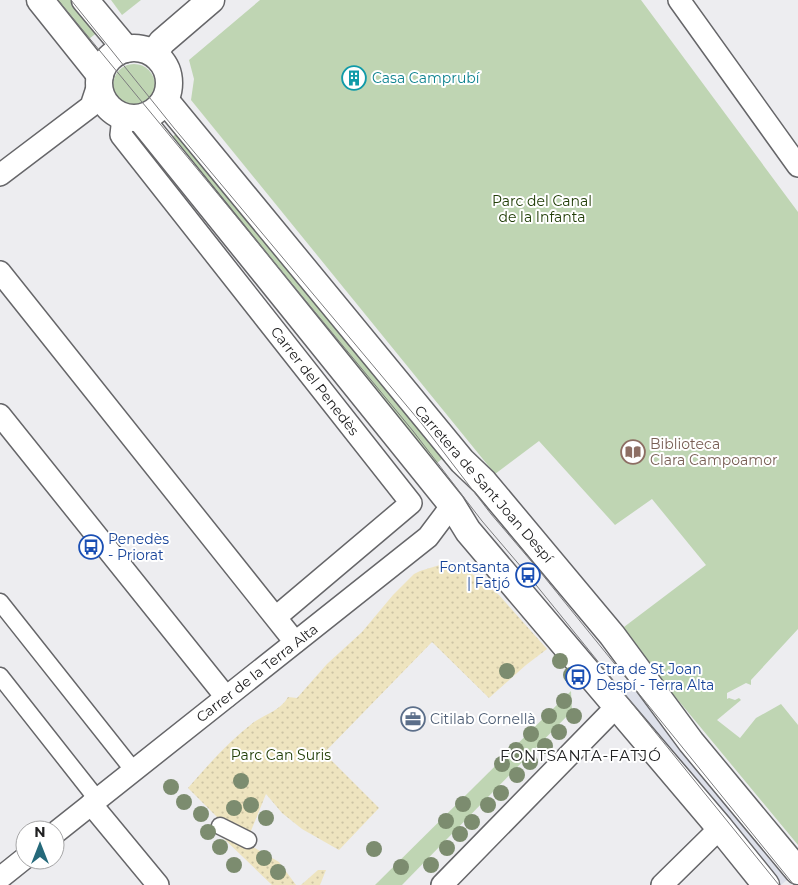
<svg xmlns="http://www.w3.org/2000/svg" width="798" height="885" viewBox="0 0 798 885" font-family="Montserrat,sans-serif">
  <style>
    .built { fill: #dde0ea }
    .green { fill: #bfd5b3 }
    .sand { fill: url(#sand-dots) }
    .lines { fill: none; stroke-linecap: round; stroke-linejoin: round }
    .pedestrian-casing { stroke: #666669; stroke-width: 19 }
    .minor-casing { stroke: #666669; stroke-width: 24 }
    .tertiary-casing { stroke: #666669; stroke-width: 29 }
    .pedestrian { stroke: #fff; stroke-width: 16 }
    .minor { stroke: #fff; stroke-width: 21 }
    .tertiary { stroke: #fff; stroke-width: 26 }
    .tram { stroke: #7c7c7e; stroke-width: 1 }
    .tree { fill: #7c8c6f }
    .labels { text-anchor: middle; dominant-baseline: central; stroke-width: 4; stroke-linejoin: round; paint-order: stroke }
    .culture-label { font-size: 14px; fill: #0d838f; stroke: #fff; text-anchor: start }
    .park-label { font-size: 14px; fill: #203d06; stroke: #fff }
    .street-label { font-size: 14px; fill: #212122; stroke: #fff }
    .education-label { font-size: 14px; fill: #785e54; stroke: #fff; text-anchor: start }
    .transit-label { font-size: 14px; fill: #164399; stroke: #fff; text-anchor: start }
    .service-label { font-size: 14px; fill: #4e5e75; stroke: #fff; text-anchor: start }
    .neighbourhood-label { font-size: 15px; letter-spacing: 1px; fill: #212122; stroke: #fff }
  </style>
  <defs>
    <pattern id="sand-dots" width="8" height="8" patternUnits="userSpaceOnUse" patternTransform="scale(1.25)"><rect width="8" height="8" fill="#eee4bf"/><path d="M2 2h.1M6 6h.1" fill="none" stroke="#ccc3a4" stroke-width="1.8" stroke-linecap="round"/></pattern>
  </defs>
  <rect width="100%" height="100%" fill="#ededf0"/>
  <path class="built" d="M633,677l161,197 -13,11h-10l-157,-192z"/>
  <g class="green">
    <path d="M51,0h29l23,28 -18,14z"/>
    <path d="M111,0h30l-19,15z"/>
    <path d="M260,0h381l157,212v417l-47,51v5l-5,-2 -19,10v6l2,-1 6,2 4,-2 2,2 -24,20 23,18 16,-20 25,-14 17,21v120l-178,-215 86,-65 -54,-66 -37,26 -76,-84 -44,33 -304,-374 3,-21 -5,-19z"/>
    <circle cx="134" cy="85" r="21"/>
    <path d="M183,128l266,325 -18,15 -266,-325z"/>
    <path d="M571,691l1,20 -170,174h-27z"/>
  </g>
  <g class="sand">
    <path d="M443,564l24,6 32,25 48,54 -21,16 -37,33 -57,-56 -108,111 55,55 -40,42 -37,-21 -20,-16 -16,-19 -20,49 33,19 17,23h-24l-54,-52 2,-13 -32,-32c20,-23 41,-47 66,-66 12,-8 27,-12 34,-25l9,1 30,-34 35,-32 31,-37 21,-21 6,-3z"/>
    <path d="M318,870h8l-6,15h-19z"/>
  </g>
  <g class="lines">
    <g class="pedestrian-casing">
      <g id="pedestrian">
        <path d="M0,602l134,169"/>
        <path d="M0,676l97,123"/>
        <path d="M220,826l28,14"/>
      </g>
    </g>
    <g class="minor-casing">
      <g id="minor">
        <path d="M679,0l119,166"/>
        <path d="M123,117l-2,18 290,368 -135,114"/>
        <path d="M0,175l91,-69 8,-24"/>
        <path d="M0,272l295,370"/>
        <path d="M0,415l226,282"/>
        <path d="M91,804l67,81"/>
        <path d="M55,833l373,-296 24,-32"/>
        <path d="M0,878l25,-20"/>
        <path d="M442,885l174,-178"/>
        <path d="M662,885l58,-57"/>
      </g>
    </g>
    <g class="tertiary-casing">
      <g id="tertiary">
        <path d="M40,0l60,75"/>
        <path d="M85,0l41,49"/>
        <circle cx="134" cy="83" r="35"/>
        <path d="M154,53l8,-11 49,-42"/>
        <path d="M165,100l297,361 22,21 128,153 79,107 107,129"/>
        <path d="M140,118l312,387 16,26 252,297 46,57"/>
      </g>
    </g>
    <use href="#pedestrian" class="pedestrian"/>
    <use href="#minor" class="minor"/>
    <use href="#tertiary" class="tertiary"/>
    <g class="tram">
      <path d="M58,0l355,431 69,90 46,54 251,310"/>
      <path d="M71,0l103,128 248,296 69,90 46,54 257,317"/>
    </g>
  </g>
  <g class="tree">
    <circle cx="560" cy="661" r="8"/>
    <circle cx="507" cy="671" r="8"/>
    <circle cx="571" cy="675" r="8"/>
    <circle cx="564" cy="701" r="8"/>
    <circle cx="549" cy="716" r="8"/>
    <circle cx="574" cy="716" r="8"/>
    <circle cx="559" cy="732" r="8"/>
    <circle cx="531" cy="734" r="8"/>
    <circle cx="545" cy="746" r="8"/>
    <circle cx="516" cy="750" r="8"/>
    <circle cx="530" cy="762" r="8"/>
    <circle cx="502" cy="764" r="8"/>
    <circle cx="517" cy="775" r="8"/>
    <circle cx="241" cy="781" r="8"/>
    <circle cx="171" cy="787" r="8"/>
    <circle cx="501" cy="793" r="8"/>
    <circle cx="184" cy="802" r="8"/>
    <circle cx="463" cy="804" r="8"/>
    <circle cx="251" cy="805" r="8"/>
    <circle cx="488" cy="805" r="8"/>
    <circle cx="234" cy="808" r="8"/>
    <circle cx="201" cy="814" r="8"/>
    <circle cx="266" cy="818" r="8"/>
    <circle cx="446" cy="821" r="8"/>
    <circle cx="472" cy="822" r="8"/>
    <circle cx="208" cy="832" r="8"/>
    <circle cx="460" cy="834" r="8"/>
    <circle cx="220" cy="847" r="8"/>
    <circle cx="447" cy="848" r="8"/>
    <circle cx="374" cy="849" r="8"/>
    <circle cx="264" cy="858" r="8"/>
    <circle cx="234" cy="865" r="8"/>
    <circle cx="431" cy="865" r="8"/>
    <circle cx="401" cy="867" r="8"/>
    <circle cx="278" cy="872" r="8"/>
  </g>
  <defs>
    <g id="building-ring" transform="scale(1.25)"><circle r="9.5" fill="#fff" stroke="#0f9aa8" stroke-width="1.5"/><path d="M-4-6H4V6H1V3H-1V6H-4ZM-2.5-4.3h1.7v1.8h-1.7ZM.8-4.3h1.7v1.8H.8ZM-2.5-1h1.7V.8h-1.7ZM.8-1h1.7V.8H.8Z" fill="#0f9aa8"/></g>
    <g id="library-ring" transform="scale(1.25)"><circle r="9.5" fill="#fff" stroke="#8d6e63" stroke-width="1.5"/><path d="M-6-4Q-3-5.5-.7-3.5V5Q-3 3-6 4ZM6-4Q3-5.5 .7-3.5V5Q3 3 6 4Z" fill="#8d6e63"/></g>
    <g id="bus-ring" transform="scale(1.25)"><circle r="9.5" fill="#fff" stroke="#1a4fb4" stroke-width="1.5"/><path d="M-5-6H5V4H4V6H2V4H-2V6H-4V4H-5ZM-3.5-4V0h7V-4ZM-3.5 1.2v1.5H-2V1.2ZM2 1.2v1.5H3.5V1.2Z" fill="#1a4fb4"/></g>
    <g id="office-ring" transform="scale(1.25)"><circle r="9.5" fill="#fff" stroke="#5c6f8a" stroke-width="1.5"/><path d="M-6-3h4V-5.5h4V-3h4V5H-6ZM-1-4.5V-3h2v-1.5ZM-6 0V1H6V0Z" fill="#5c6f8a"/></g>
  </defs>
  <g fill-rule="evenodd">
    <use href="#building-ring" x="354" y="78"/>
    <use href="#library-ring" x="633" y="452"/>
    <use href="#bus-ring" x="91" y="547"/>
    <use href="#bus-ring" x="528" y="575"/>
    <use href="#bus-ring" x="578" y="677"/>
    <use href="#office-ring" x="413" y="719"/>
  </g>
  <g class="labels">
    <g class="culture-label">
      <text x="372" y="78">Casa Camprubí</text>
    </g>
    <g class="park-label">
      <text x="542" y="201">Parc del Canal<tspan x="542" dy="16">de la Infanta</tspan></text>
      <text x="281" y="755">Parc Can Suris</text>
    </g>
    <g class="street-label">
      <text transform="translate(315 381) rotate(52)">Carrer del Penedès</text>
      <text transform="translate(484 484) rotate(49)">Carretera de Sant Joan Despí</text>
      <text transform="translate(257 673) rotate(-38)">Carrer de la Terra Alta</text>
    </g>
    <g class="education-label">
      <text x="650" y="444">Biblioteca<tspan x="650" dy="16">Clara Campoamor</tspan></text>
    </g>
    <g class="transit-label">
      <text x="108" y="539">Penedès<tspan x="108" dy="16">- Priorat</tspan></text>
      <text x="510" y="567" text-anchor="end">Fontsanta<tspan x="510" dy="16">| Fatjó</tspan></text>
      <text x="596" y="669">Ctra de St Joan<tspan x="596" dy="16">Despí - Terra Alta</tspan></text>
    </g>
    <g class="service-label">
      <text x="430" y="719">Citilab Cornellà</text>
    </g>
    <g class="neighbourhood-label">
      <text x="581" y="755">FONTSANTA-FATJÓ</text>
    </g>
  </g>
  <g transform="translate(40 845)"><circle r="24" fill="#ffffff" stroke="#a6a6a7"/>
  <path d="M0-4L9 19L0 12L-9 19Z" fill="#25697a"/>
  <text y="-8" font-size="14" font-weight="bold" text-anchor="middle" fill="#212122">N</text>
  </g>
</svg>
